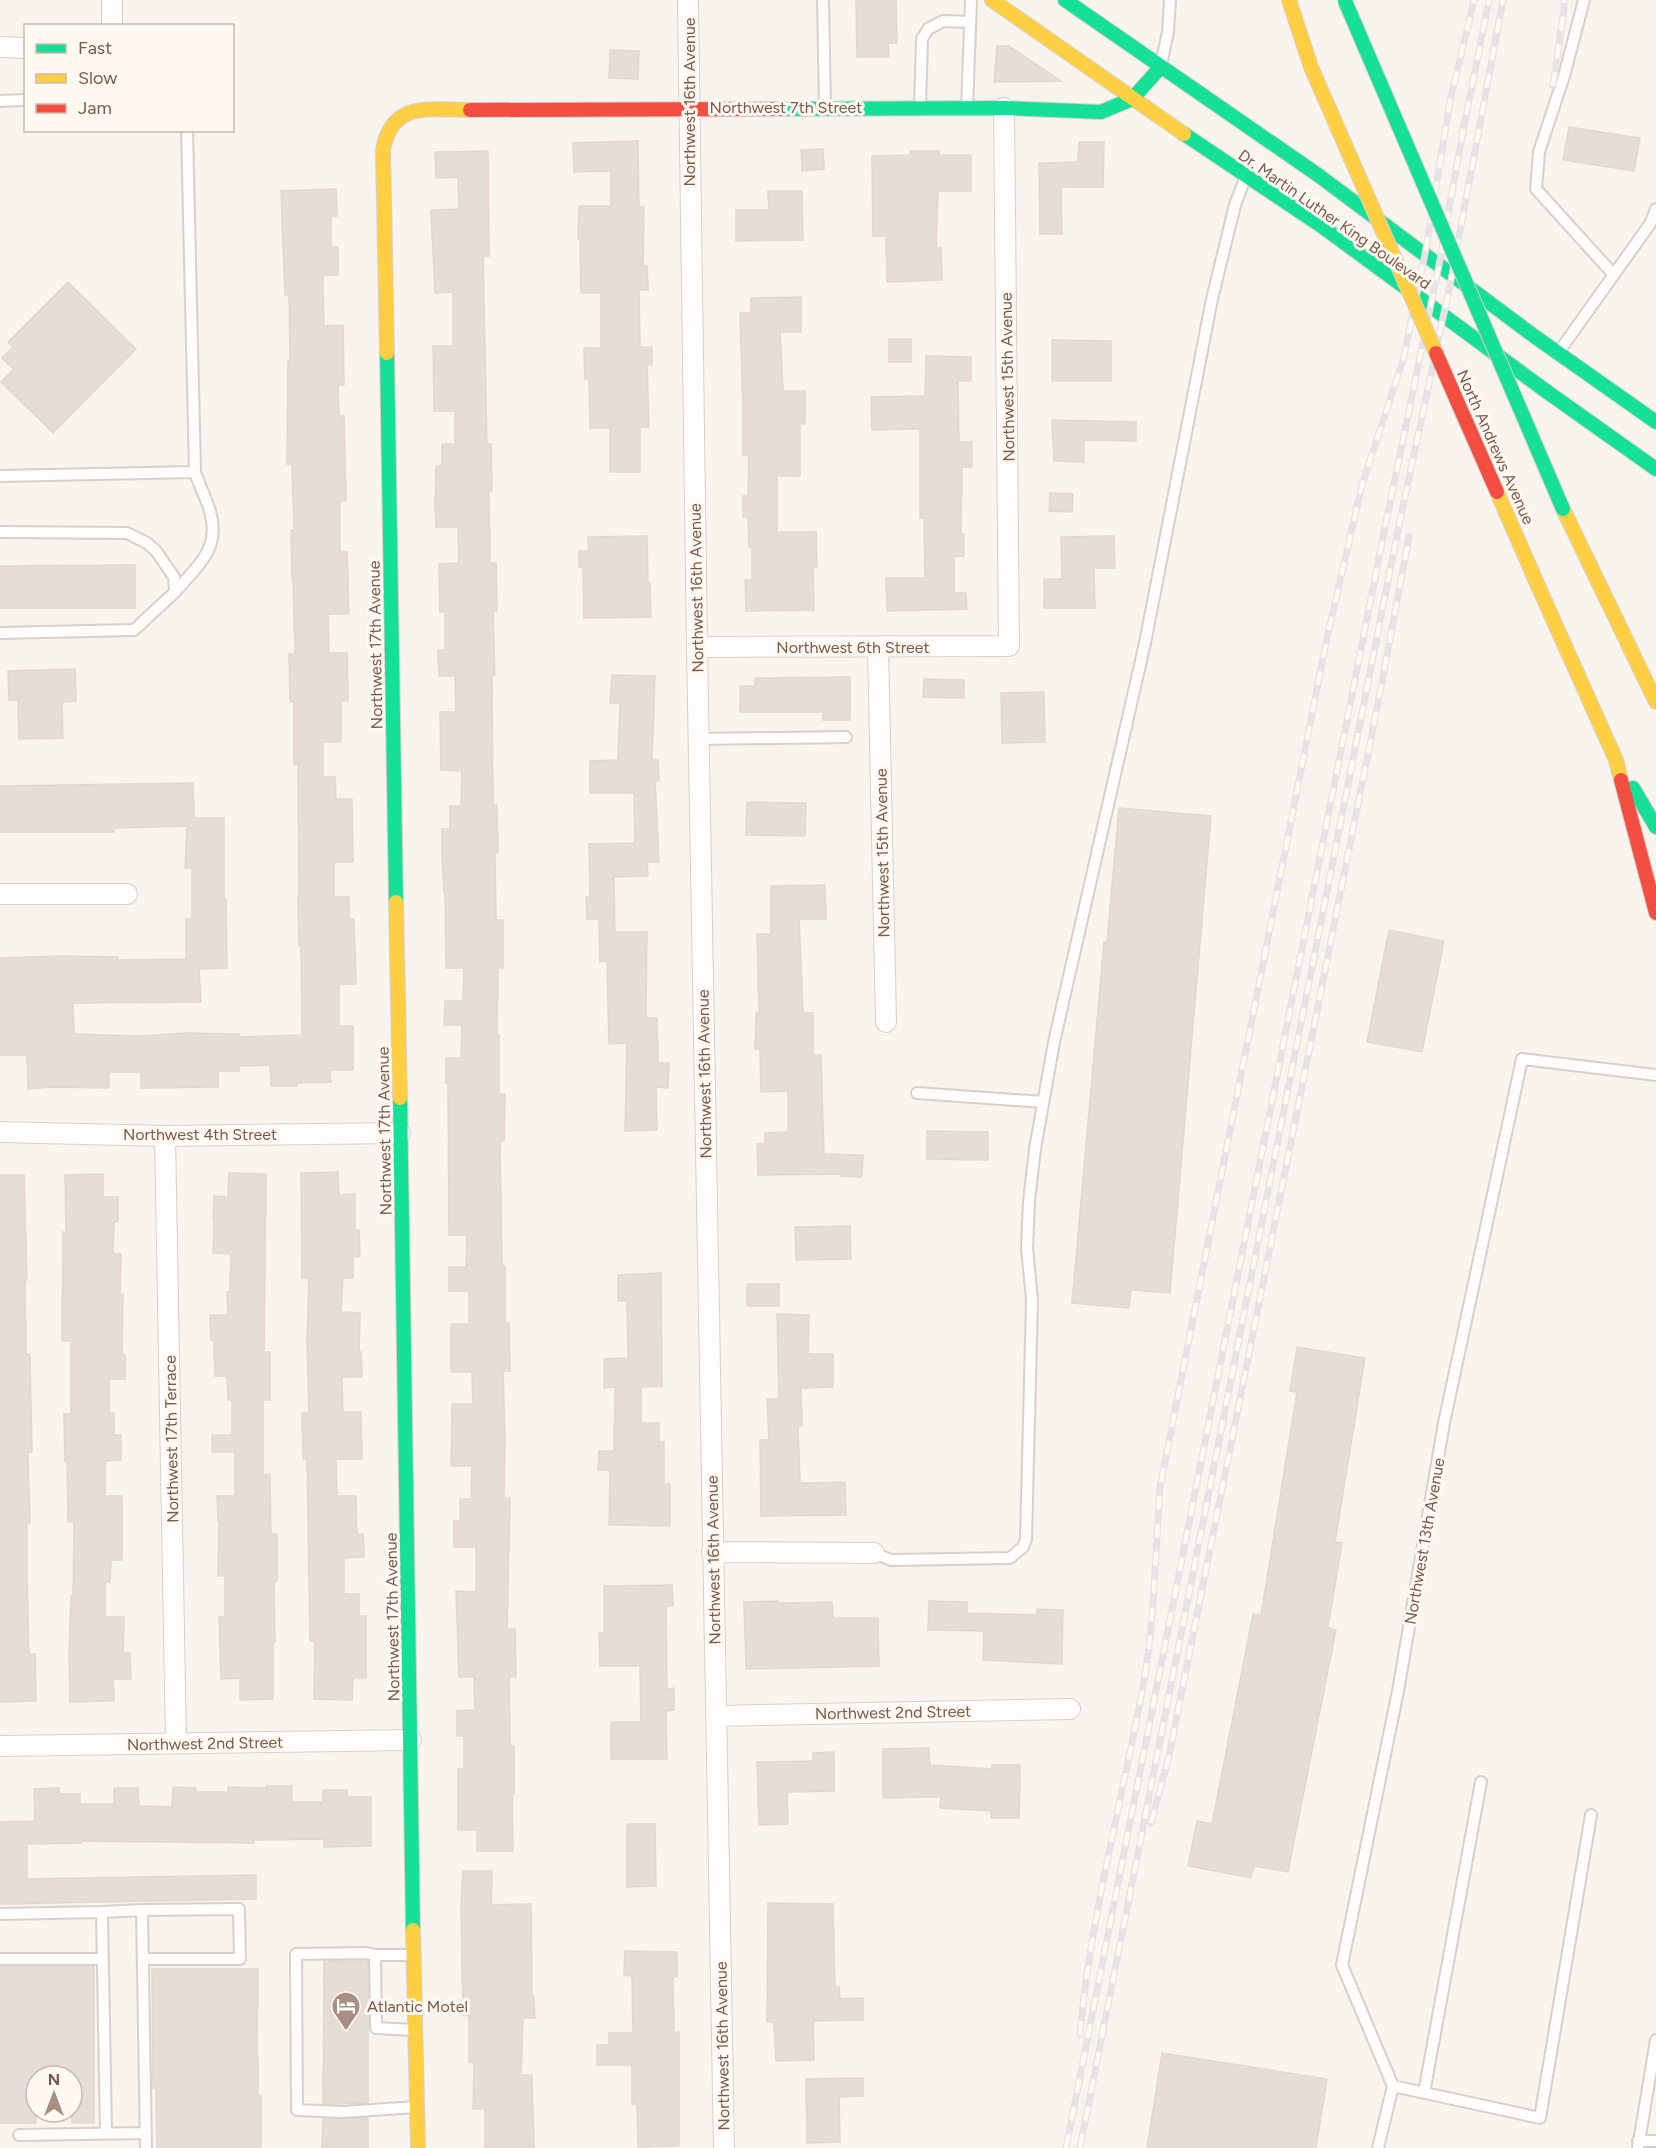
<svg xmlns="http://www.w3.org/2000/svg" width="1656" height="2148" font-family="Figtree,sans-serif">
  <rect width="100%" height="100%" fill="#f9f4ee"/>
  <!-- building -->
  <path fill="#e6ddd5" stroke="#e3d7d0" stroke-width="1.5" d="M856,0h40l1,43h-9l1,14h-32z
    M997,46h12l52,35 -67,1z
    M610,50l29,1 -1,28 -29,-1z
    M1569,127l71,11 -6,33 -71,-11z
    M638,141l1,66h5l-1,59h4l1,24h-9l1,57h12v18h-5l2,62h-9v45h-30v-44h-20l-1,-49h-4l-1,-31h17v-55h-20l-1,-54h-2l1,-33h32v-35l-37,1 -1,-29z
    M1079,142h25l-1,45h-42l1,47h-22l-1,-71 39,-1z
    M823,149l1,20 -22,2 -1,-21z
    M488,151l1,105h-6l4,188h4l1,47h-3l1,72h6l1,48h-4l2,64h-3l1,130h4l1,48h-3l1,67h7v48h-5l-1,67h2v59h6l-1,47h-4l2,125h3v57h4l1,48h-7l2,68 -1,59h6l-3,131h8l1,48h-7l1,69h4v48l-2,1 1,56h-36v-21h-19v-61h6v-33h-7v-25l18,-1 -1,-33h-15l-3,-86 20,1v-45h-22v-26h6v-22h11l1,-33h-21l1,-62h21l-1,-32h-21v-48h18v-33h-20v-24h17l1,-32h-18l-1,-152h-2v-25h15l1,-33h-18l1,-24h18l1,-33h-18l-1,-76h-1l-2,-39v-24h8v-23h11l1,-35 -21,-1 -1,-58h16l-1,-36h-16l-1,-26h7v-38h-5l-1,-48 20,-1 -1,-36h-22l-1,-24 1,-37h6v-22h13v-33h-21l-1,-65h20v-54l-18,1 -4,-83 28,-1 -1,-32 -22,1 -1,-26z
    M910,151h29v4h32v36h-33l-2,57h5l1,32 -55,2 -1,-46h-13l-1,-80 38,-1z
    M336,189l1,27h-6v31h7v28h-15v17l1,34 19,-1 1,60h-6l1,31h5l2,85h-6v51h7l2,62h-21l1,39h18l1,48h-7v41h-18v35h12l1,22h16l1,63h-19v35h15v22h5l2,65h-17v42h14v44h-23l1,12 -34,1v3h-26l-1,-21 -31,1v5h-21v16l-77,1v-16h-32v16l-56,-1 -25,2 -1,-34h-27v-97l62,-2 56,1v3l68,-1v-40h6v-51h-7l2,-42 -73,2v4h-114v-46l193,-3 1,35h30v81h2l1,69 -28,1 2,33 -128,1 1,31 66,2 47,-3 52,1v3l63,-2 -1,-89h-2l-1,-48h1l-1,-134 -4,1v-63h-4l-1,-48h6l-2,-76h-1l-1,-48h3l-2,-66h-5l1,-104h2l-1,-65h-4l-4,-104z
    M768,191h34l1,49 -67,1v-31h33z
    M68,282l68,67 -83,84 -52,-51 13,-13 -12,-11 11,-11 -5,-5z
    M801,297v35h-21l3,59h22v33h-5v52h-23v56h39l1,35h-4l1,43 -68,1 -1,-31h7v-33h-3l-1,-30h-5v-21h5l1,-41h-6v-49l-3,-93h11v-15z
    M889,339h22v23h-22z
    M1052,340l59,1v40h-59z
    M926,356l45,1v24h-13l1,61h13v25h-10l-1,67h3v22l-10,1v36h12l1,16 -80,2 -1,-33h39l-1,-60h-4v-89l-48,1 -1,-33 54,-1z
    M1052,420l84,2v19l-52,-1v22l-30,-1z
    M1050,493l23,1 -1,18 -23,-1z
    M647,536l1,47h2l1,34 -67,1 -1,-51h-4v-16h10l-1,-14z
    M1114,536l1,32h-21l1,40h-51v-29h18l-1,-42z
    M135,565v43h-135v-42z
    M75,669l1,32 -14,1 1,36 -44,1 -1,-39h-9l-1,-29z
    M612,675l43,1 -3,84h6l1,21h-4l4,81h-12l1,14 -34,1 1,55h32l-1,86h11l1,45h11l-1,25 -12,-1 1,43 -32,1 2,-88 -18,1 -2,-83 -7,1 -1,-43h-12l-1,-22h4l-1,-53 46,-1 -1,-50h-44v-32l28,-1 2,-57h-10z
    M850,677v43h-27v-8h-83v-26h15v-8z
    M924,679l40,1v18l-41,-1z
    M1044,692l1,50 -43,1 -1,-50z
    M747,802l59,1 -1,33 -59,-1z
    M1119,808l92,8 -41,477 -39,-3 -2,18 -57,-5 32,-361h3z
    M825,885l1,34h-27l4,94h10v42h8l3,99 39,1 -1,22 -21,-1v-2l-83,1 -1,-31h8v-11l23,-1v-41l-27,1 -1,-43h-5l1,-36h3l-2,-79h14v-48z
    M1389,930l55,11 -22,111 -55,-10z
    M927,1131l61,1v28l-61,-1z
    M338,1172l1,23 16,-1v36h4l1,26 -7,1v21h-10l-2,34 19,1 -1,39h2l1,25h-20l1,35h18l1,47h-26l1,37h19l1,38h6l1,23 -20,1v36h15v22h7v62h-13l-1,22 -38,-1 1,-58h-5l-3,-182h-4l-1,-46h7l-2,-73 2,-62h-7l-1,-105z
    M229,1173l37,1 -2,178h6v48h-7v75l7,-1 1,60h6v47h-3l1,61h-2v57l-33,1v-22l-19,1 -2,-62h6v-41h-7l1,-55h-1l-1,-25h18v-44h-23v-17h20v-35h-4l-1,-24h-12l-1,-36h-3l-1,-25h18l-1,-23h3l1,-38 -18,-1 1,-33h-1l1,-24 14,1z
    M103,1174v23h15v25h-4l-1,32h8l-1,40h3l-1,61h3v24h-16v34h5v22h7v25l-16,1v35h17v64h-11l-1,22h-5v35h19l-1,36h7l1,26h-18l1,22 -44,1 -1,-48 2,-58h2l1,-74h-6l-1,-61h-2l-1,-47h7v-73h-9l1,-109 3,1 -1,-58z
    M0,1175h24l3,105h-2l1,74h4l2,98h-4l2,71h-3v59l2,72h6l1,47 -36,1z
    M850,1226l1,33 -55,1 -1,-33z
    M661,1273l1,113 -21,1v36h18v19h5v42h6v42l-61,-1 1,-55h-12l1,-19h15l1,-64 -11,1v-29l24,-1 -1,-57h-9v-26z
    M747,1284h32v22h-32z
    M777,1314l32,1 -1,39h25v33l-32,1 1,38h-4l2,57 45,-1 1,33 -85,1 -1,-76h9l-2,-41h12z
    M1297,1347l68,11 -30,184 7,1 -14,85 8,2 -48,242 -34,-6 -3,12 -63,-12 9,-45 15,3 41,-210 8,1 36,-223 -7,-1z
    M672,1585l1,21h-7l1,83 7,-1v22l-8,1 1,48h-56v-37h30l-1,-56h-40l-1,-33h5v-47z
    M778,1601v2l54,-1 1,16h45l1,48 -133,3 -2,-67z
    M929,1601l38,1v11l70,2v-6l26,1 -1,54 -79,-4 1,-29 -56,-1z
    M929,1748l1,17 62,4v-4h28l-1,53h-28v-7l-51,-3 1,-11 -58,1v-49z
    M834,1752v39l-47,1 1,32 -29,1 -2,-63 56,-1v-8z
    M266,1786h26v16h31v-12h24v7h24v49l-47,1v-8l-70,1v3l-173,-2v2l-54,1v35l229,-4v24l-256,5v-82l35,-1 -1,-32 25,-1 1,6h20v10h34v-16h24l1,18 33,1 1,-20 23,1v4h32v-5l38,1z
    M627,1824h28l1,62 -29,1z
    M463,1871h29l-1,34 40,-1 1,92h2l1,22h-12l-2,57h11l2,73h-49v-39h-12l1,-47h-5v-46l-6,-1 -2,-110z
    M768,1903l65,1 2,83h4l1,12 23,-1v22l-50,1 1,39 -38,1 -2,-39h-7z
    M625,1951l52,1v25h-4l1,55h5v114l-41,1 -1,-43h-5v-39h-35v-20h12v-12h24l-1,-57 -8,-1z
    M324,1961h44v142l-45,1z
    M0,1966h94v157h-22v-47h-36v47h-36z
    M152,1969h106l-1,88h1v39h3v52h-104l-1,-60h-3z
    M1162,2053l165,26 -11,69h-169z
    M863,2078v18l-24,1 1,45 -33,1 -1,-64z
    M368,2118v30h-46l1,-29z"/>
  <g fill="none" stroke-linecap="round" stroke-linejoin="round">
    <!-- lane casing -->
    <g stroke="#d8d0ca" stroke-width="14">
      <path id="lane" d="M823,0l2,107
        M1584,0l-20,76 -25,76 -3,37 78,86
        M1161,65l7,-33 2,-32
        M0,101l26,-1
        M920,106l2,-67 6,-10 15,-8 27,1
        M967,108l4,-108
        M1558,353l92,-129 6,-15
        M0,476l195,-4 -8,-342
        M0,532l127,1 20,10 9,8 18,26 1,15 -41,38 -134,3
        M175,592c23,-27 46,-43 35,-81 -4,-13 -11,-26 -15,-39
        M698,739l148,-2
        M917,1093l126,9
        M874,1553l17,7 119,-2 13,-11 3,-8 6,-239 -5,-52 2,-47 6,-52 19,-107 91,-399 67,-344 23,-94 11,-29
        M102,1912l40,-2
        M0,1914l102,-2 4,222
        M375,1955l-9,-2 -70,1 1,156 46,2 73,-5
        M411,1955h-36l1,73 38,2
        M0,1959h103
        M143,1959h97l-1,-50 -97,1 4,238
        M1393,2086l147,32 51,-303
        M1424,2093l57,-311
        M19,2135l127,-2
        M1638,2141h18
        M1378,2148l15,-62 -51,-121 56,-274 46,-268 78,-364 134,16
        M1638,2148l18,-108"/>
    </g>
    <!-- street casing -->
    <g stroke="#d8d0ca" stroke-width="22">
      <path id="street" d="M112,0v26
        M688,0l9,647 27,1501
        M0,47l26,1
        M697,647l312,-1 -5,-538
        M878,647l8,375
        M0,894h127
        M0,1132l165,4 235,-3
        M165,1136l11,607
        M712,1552l162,1
        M716,1716l354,-7
        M0,1746l411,-6"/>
    </g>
    <!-- fast casing -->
    <g stroke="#d9d0ca" stroke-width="16">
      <path id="fast" d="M1065,0l253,175 216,161 122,86
        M778,109l226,-1 97,4 31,-13 28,-31
        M1184,134l139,93 223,164 110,78
        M387,353l9,549
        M1633,788l23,39
        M400,1098l13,832"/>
    </g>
    <!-- slow casing -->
    <g stroke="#d9d0ca" stroke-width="16">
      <path id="slow" d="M992,0l192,134
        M1289,0l22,67
        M387,353l-4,-203c9,-50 47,-40 87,-40
        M1563,509l93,193
        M1539,588l77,172 5,20
        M396,902l4,196
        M413,1930l5,218"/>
    </g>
    <!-- jam casing -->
    <g stroke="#d9d0ca" stroke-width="16">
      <path id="jam" d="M470,110l308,-1
        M1621,780l35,133"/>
    </g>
    <!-- lane -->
    <use href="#lane" stroke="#fefdfc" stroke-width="10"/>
    <!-- street -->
    <use href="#street" stroke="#fefdfc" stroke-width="20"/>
    <!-- fast -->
    <use href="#fast" stroke="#16e098" stroke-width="14"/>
    <!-- slow -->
    <use href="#slow" stroke="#ffcf43" stroke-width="14"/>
    <!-- jam -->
    <use href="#jam" stroke="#f24e42" stroke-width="14"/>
    <!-- rail casing -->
    <g stroke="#e5e3e6" stroke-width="7">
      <path id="rail" d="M1553,86l11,-76v-10
        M1151,1823l18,-67 206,-1037 34,-182
        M1080,2035c10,-117 42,-233 63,-349 12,-65 12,-133 17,-199l167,-849 35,-153 41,-125 22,-106 25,-153 24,-101
        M1066,2148l318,-1616 55,-267 24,-134 26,-131
        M1080,2148l317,-1613 55,-260 51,-275"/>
    </g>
    <!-- rail -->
    <use href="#rail" stroke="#fff9f1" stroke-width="4.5" stroke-dasharray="14" stroke-linecap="butt"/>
    <!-- fast-bridge casing -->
    <g stroke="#d9d0ca" stroke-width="16" stroke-linecap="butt">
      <path id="fast-bridge" d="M1345,1l218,508"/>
    </g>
    <!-- slow-bridge casing -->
    <g stroke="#d9d0ca" stroke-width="16" stroke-linecap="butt">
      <path id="slow-bridge" d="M1311,67l125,286
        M1497,492l42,96"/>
    </g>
    <!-- jam-bridge casing -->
    <g stroke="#d9d0ca" stroke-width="16" stroke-linecap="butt">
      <path id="jam-bridge" d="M1436,353l61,139"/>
    </g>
    <!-- fast-bridge -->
    <use href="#fast-bridge" stroke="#16e098" stroke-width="14"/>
    <!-- slow-bridge -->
    <use href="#slow-bridge" stroke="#ffcf43" stroke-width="14"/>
    <!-- jam-bridge -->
    <use href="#jam-bridge" stroke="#f24e42" stroke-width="14"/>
  </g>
  <!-- icons -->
  <defs>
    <g id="hotel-pin" transform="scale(1.5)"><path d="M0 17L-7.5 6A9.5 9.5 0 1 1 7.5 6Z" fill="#a78f83" stroke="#fff9f1"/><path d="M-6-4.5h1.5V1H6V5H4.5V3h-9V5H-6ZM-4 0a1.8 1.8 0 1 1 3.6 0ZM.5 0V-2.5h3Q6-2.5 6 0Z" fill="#fff"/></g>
  </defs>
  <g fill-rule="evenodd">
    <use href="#hotel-pin" x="346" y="2006"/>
  </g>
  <g text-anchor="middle" stroke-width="6" stroke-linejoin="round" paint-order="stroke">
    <!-- street labels -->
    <g font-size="16" fill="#7b594a" stroke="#fff9f1">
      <text transform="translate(689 102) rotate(-90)" y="6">Northwest 16th Avenue</text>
      <text x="786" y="113">Northwest 7th Street</text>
      <text transform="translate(1335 219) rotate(35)" y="6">Dr. Martin Luther King Boulevard</text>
      <text transform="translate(1007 377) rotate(-91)" y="6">Northwest 15th Avenue</text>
      <text transform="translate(1496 447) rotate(66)" y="6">North Andrews Avenue</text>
      <text transform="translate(696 588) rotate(-91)" y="6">Northwest 16th Avenue</text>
      <text transform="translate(375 645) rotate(-91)" y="6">Northwest 17th Avenue</text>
      <text x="853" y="653">Northwest 6th Street</text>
      <text transform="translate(882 853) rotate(-91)" y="6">Northwest 15th Avenue</text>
      <text transform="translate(704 1074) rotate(-91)" y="6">Northwest 16th Avenue</text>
      <text transform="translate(384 1131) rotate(-91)" y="6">Northwest 17th Avenue</text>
      <text x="200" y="1140">Northwest 4th Street</text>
      <text transform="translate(171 1439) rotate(-91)" y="6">Northwest 17th Terrace</text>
      <text transform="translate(1424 1541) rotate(-80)" y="6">Northwest 13th Avenue</text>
      <text transform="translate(713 1560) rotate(-91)" y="6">Northwest 16th Avenue</text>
      <text transform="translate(392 1617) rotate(-91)" y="6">Northwest 17th Avenue</text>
      <text transform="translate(893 1712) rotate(-1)" y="6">Northwest 2nd Street</text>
      <text transform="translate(205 1743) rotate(-1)" y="6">Northwest 2nd Street</text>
      <text transform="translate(722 2046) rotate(-91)" y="6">Northwest 16th Avenue</text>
    </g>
    <!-- poi labels -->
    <g font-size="16" fill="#7b594a" stroke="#fff9f1" text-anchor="start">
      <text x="367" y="2012">Atlantic Motel</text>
    </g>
  </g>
  <!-- legend -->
  <rect x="24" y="24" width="210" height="108" fill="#fff9f1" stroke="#cab9ae" stroke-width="1.5"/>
  <rect x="36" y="44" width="30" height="9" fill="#16e098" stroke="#cab9ae" stroke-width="1.5"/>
  <text x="78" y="54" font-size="18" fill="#7b594a">Fast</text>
  <rect x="36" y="74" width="30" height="9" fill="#ffcf43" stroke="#cab9ae" stroke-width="1.5"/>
  <text x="78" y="84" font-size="18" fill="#7b594a">Slow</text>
  <rect x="36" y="104" width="30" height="9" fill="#f24e42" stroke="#cab9ae" stroke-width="1.5"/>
  <text x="78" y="114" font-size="18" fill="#7b594a">Jam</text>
  <!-- north arrow -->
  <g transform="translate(54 2094)"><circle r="28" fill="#fff9f1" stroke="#cab9ae" stroke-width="1.5"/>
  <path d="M0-4.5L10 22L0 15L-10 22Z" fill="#a78f83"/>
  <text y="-9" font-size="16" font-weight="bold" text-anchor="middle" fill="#7b594a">N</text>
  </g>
</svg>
